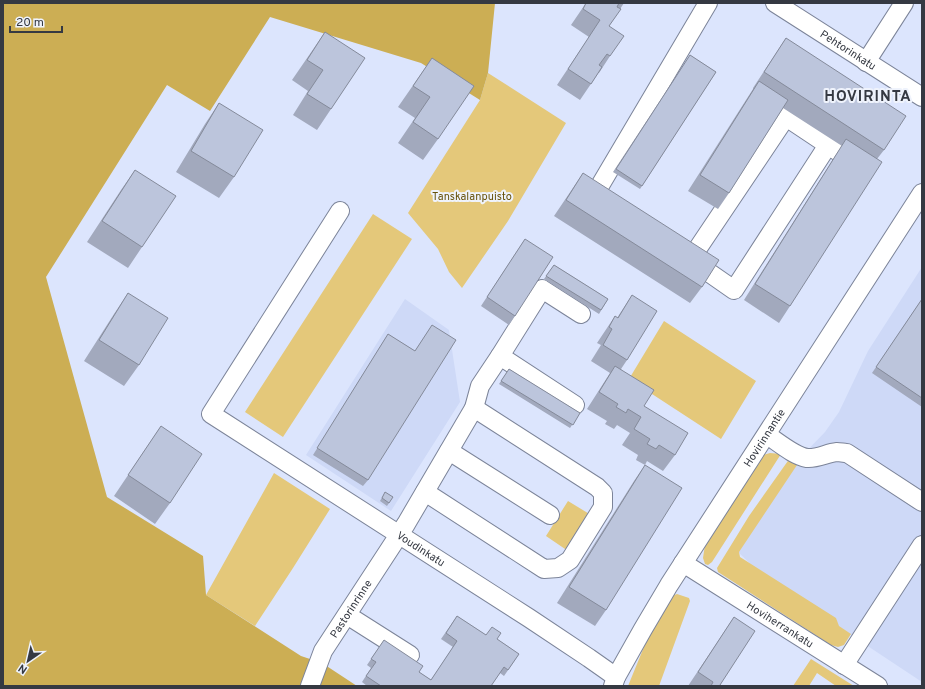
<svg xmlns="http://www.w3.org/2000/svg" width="925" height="689" font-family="Overpass,sans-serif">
  <rect width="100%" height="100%" fill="#dce5fd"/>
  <!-- built -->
  <path fill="#ced9f7" d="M922,267v415l-157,-104 -29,-28 60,-88 29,-30 14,-20 29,-61z
    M405,299l44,31 11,72 -69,109 -85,-56z"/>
  <!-- green -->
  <path fill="#e4c87a" d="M488,73l78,50 -58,98 -46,67 -13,-16 -11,-23 -30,-36 72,-113z
    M373,214l39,25 -129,198 -38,-25z
    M664,321l92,60 -35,58 -92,-60z
    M770,453l11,1 -69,108 -4,3 -3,-1 -2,-6 2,-13 58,-90z
    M790,458l7,5v2l-58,87 1,5 96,61 3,8 12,8 -7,11 -6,2 -7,-2 -113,-73 -1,-4 32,-52z
    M274,473l56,36 -37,59 -38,58 -49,-31z
    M568,501l23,14 -23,36 -22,-15z
    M677,594l12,4 1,3 -31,85h-31l18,-44 26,-46z
    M811,659l43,27h-18l-19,-13 -8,13h-16z"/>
  <!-- forest -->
  <path fill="#ccae54" d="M3,3h492l-7,70 -8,27 -59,-37 -151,-46 -60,94 -43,-26 -121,192 61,220 96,59 3,39 95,61 21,7 35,23h-354z"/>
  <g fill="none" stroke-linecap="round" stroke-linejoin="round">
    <!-- minor casing -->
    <g stroke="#7c8499" stroke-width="20">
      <g id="minor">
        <path id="s1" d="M775,3l147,94"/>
        <path d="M866,62l38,-59"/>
        <path d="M777,111l51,34"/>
        <path d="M605,201l-10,-7 113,-191"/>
        <path id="s2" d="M340,211l-129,203 318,204 60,40 27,19"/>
        <path d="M690,260l96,-143"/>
        <path d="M691,260l43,30 94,-145 24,16"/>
        <path d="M500,356l42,-67 39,25"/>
        <path d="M767,435c11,7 27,21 40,23 10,1 20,-5 30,-6 3,0 7,1 10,1l75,49"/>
        <path d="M449,451l101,64"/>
        <path d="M425,492l119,77 14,-1 12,-8 33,-53v-14l-6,-6 -123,-79"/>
        <path id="s3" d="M683,563l195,123"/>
        <path d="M347,615l63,40"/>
        <path d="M844,665l78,-120"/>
        <path id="s4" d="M310,686l13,-35 83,-127 68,-116 6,-22 20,-30 75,49"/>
        <path id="s5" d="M613,686l3,-9 27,-48 26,-44 253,-392"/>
      </g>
    </g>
    <!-- minor -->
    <use href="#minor" stroke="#fff" stroke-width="18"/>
  </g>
  <!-- wall -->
  <path fill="#a2a9bd" d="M586,3h38l-15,23 1,30 -11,17v-1l-19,28 -23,-15 32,-48 -18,-12z
    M325,32l6,77 -14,21 -24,-15 15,-24 -16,-11z
    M786,38l98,112 -7,9 -87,147 -11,17 -35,-23 91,-144 7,-10 -59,-38 -54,85 -11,16 -30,-18 65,-102v-1z
    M690,55l26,17 -76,117 -27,-17z
    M432,58l6,81 -15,21 -25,-17 17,-25 -17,-11z
    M219,103l15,74 -15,21 -43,-26 29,-48z
    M135,170l7,77 -14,21 -41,-26 34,-52z
    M583,173l119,114 -12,16 -136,-87z
    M525,239l-10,77 -6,9 -28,-19z
    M554,265l54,34 -9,15 -55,-35z
    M128,293l11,72 -15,21 -40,-25 30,-47z
    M632,295l-5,65 -6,9 23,37 31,49 -12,16 -16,-10 -2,4 -9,-5 2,-5 -16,-10 8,-12 -13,-8 -3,4 -9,-5 2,-3 -20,-12 23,-36 -19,-12 10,-16 -4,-2 18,-27 2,2z
    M922,299v108l-50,-34z
    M432,325l-64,155 -5,6 -50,-31 75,-121 27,17z
    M509,369l71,44 -10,15 -71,-44z
    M161,426l9,77 -15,21 -41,-28z
    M645,465l-39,145 -11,16 -38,-23 77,-122z
    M385,492l8,5 -6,9 -7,-5z
    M457,616l29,19 11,4 22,15 -15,22 -4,-3 -9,13h-124l-5,-4 9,-14 -4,-3 17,-25 35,32 12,8 22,-33 -12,-8z
    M734,617l-14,68 2,1h-34z"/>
  <!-- building -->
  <path fill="#bcc5dc" stroke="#848a9a" d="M586,3h33l-2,4 4,2 -12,17 15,10 -14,20 -3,-2 -8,11 3,2 -11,17 -23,-15 32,-49 -17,-11z
    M325,32l40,26 -34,51 -24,-15 16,-24 -16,-10z
    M786,38l120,78 -22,34 -120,-78z
    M690,55l26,17 -74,114 -26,-17z
    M432,58l42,28 -36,53 -25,-17 17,-25 -17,-11z
    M759,81l29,19 -59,93 -29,-18z
    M219,103l44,27 -29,47 -43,-26z
    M846,139l36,23 -92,144 -35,-22z
    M135,170l41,26 -34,51 -40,-26z
    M583,173l136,87 -17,27 -136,-87z
    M525,239l28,18 -38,59 -28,-19z
    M554,265l54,34 -7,11 -55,-34z
    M128,293l40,25 -29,47 -40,-25z
    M632,295l25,16 -30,49 -24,-15 9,-16 -3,-2 6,-11 3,2z
    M922,299v99l-46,-31z
    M432,325l24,15 -88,140 -51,-32 71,-114 27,17z
    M615,366l39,24 -10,16 44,27 -13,22 -16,-10 -3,4 -9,-5 3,-5 -16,-10 7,-12 -13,-8 -2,4 -10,-6 2,-3 -19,-12z
    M509,369l71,44 -7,12 -72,-44z
    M161,426l41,28 -32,49 -42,-28z
    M645,465l37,23 -76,122 -37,-23z
    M385,492l8,5 -4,6 -7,-5z
    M457,616l29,19 6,-8 9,6 -4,6 22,15 -11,16 -4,-3 -13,19h-110l-15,-10 10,-14 -5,-3 13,-19 39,26 -4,6 12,8 26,-39 -11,-8z
    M734,617l21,14 -35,54 2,1h-11l2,-4 -15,-10z"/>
  <g text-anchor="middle" stroke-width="4" stroke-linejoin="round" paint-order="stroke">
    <!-- street labels -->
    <g font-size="11" fill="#353942" stroke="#eff3fc">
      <text dy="4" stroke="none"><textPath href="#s1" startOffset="87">Pehtorinkatu</textPath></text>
      <text dy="4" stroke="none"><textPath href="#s5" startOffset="291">Hovirinnantie</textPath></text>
      <text dy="4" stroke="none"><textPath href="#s2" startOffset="490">Voudinkatu</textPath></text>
      <text dy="4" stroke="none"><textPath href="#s4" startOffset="88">Pastorinrinne</textPath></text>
      <text dy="4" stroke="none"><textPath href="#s3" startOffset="115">Hoviherrankatu</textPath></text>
    </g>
    <!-- park labels -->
    <g font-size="11" fill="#67520b" stroke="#eff3fc">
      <text x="472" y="200">Tanskalanpuisto</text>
    </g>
    <!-- district labels -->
    <g font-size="15" font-weight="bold" letter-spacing="1" fill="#353942" stroke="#eff3fc">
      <text x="868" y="101">HOVIRINTA</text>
    </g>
  </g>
  <!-- border -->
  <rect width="925" height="689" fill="none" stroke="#353942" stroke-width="8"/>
  <!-- north arrow -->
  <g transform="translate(28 661) rotate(214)" stroke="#eff3fc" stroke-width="3" paint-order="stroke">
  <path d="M0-3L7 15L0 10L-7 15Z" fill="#353942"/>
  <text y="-6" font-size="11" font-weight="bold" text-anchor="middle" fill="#353942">N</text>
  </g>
  <!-- scale -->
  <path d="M10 26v6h52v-6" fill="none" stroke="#353942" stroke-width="2"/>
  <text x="16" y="26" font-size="12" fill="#353942" stroke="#eff3fc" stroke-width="3" paint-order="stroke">20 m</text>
</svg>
